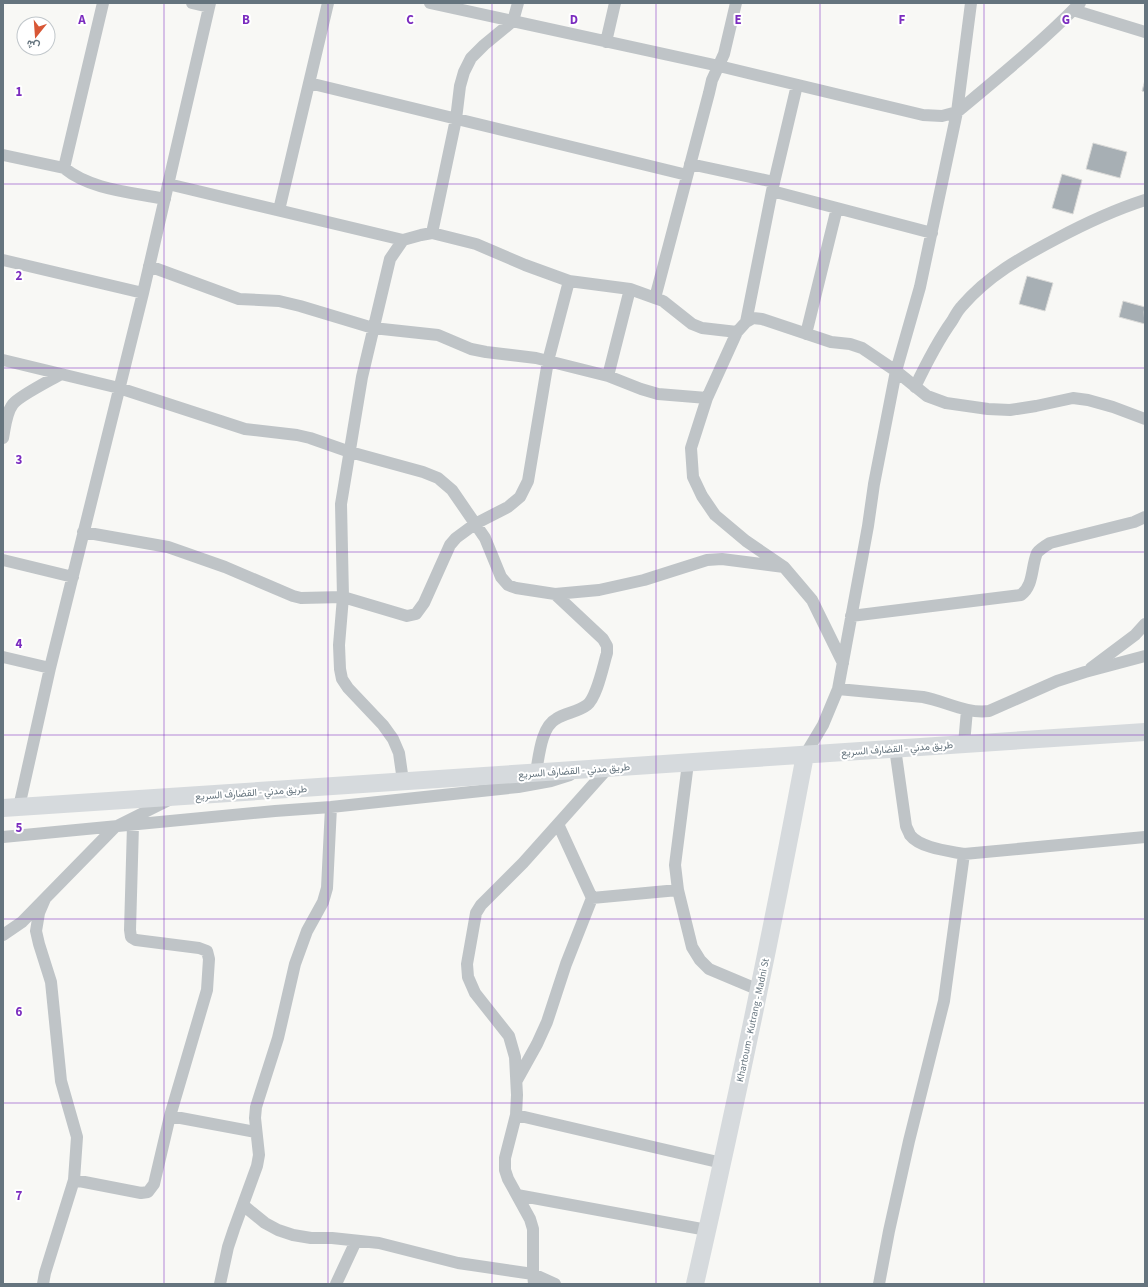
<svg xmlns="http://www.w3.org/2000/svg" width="1148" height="1287" font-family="'Source Sans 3',Vazirmatn,sans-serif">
  <rect width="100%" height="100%" fill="#f8f8f5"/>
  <!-- building -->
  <path fill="#a7afb4" stroke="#dadad8" d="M1145,80v12l-3,-1z
    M1093,143l34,9 -7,26 -34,-9z
    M1062,174l20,6 -9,34 -21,-6z
    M1027,276l26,7 -8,28 -26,-7z
    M1123,301l22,6 -1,5 1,12 -26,-7z"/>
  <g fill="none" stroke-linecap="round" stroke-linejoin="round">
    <!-- minor -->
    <path stroke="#bfc4c7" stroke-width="12" d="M103,3l-39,165c27,22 67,24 101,31
      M192,3l17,4
      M430,3l289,63 204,49 19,1 15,-4c42,-35 85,-70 123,-109
      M1073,10l72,22
      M606,42l9,-39
      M309,83l378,92
      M3,155l61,13
      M690,164l84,18
      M168,184l235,56 18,-5 11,-2 44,11 49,21 44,16 61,8 25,9 8,3 29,23 10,4 35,4
      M772,191l160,42
      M279,210l49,-207
      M432,233l24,-114 4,-33 4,-14 7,-14 13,-13 29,-24 5,-18
      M3,260l140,33
      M149,266l90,33 40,2 21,5 73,22 65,7 33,14 15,3 50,6 72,18 33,13 17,5 49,4
      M655,298l54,-205 3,-13 12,-26 12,-51
      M746,322l26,-131 25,-106
      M806,334l31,-126
      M3,360l116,28 126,41 52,6 13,3 40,14 73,20 15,6 14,12 33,48 16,39 7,8 8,3 39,6 44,-4 45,-10 63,-20 15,-1 62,8
      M608,376l22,-87
      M915,387c11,-23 22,-45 37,-66 3,-5 6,-11 10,-15 27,-31 58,-48 94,-67 28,-15 58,-29 89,-39
      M3,438c2,-10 3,-25 10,-34 6,-8 38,-24 48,-30
      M83,532l85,15 57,20 68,29 8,2 42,-1 64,19 9,-2 8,-11 26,-58 6,-7 19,-14 33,-17 12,-10 8,-16 20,-120 21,-80
      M3,560l70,17
      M851,616l170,-21c13,-10 10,-28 16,-42 3,-4 8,-7 13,-10l84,-21 11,-5
      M3,657l47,11
      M843,663l-31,-63 -11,-13 -17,-20 -38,-26 -31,-26 -13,-19 -9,-19 -2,-29 16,-50 30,-66 9,-10 7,-4 9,1 69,23 19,2 12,4 34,23 31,25 19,7 42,6 22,1 26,-4 37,-8 15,2 25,7 32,12
      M1091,668l44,-33 10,-11
      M838,689l85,8c22,4 43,17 66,14l68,-30 28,-9 60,-16
      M964,744l3,-34
      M895,748l11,78c1,3 3,6 4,9 10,13 39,16 54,19l181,-17
      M805,755l18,-30 15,-36 30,-163 6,-42 22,-113 24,-84 37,-175 14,-109
      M688,763l-13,102 3,25 14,57 8,13 9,9 50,21
      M536,772c3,-15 5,-45 20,-53 9,-6 22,-7 31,-14 10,-8 16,-39 20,-52v-7l-4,-7 -48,-45
      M403,781l-4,-28 -6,-14 -10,-14 -35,-37 -6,-9 -2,-10 -1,-24 4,-48 -2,-93 21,-127 28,-118 13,-19
      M19,807l31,-139 93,-375 67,-290
      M3,837l272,-26 56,-4 187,-20 33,-6 19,-6
      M592,898l86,-8
      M3,935l19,-13 93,-95 54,-27
      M517,1080l20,-36 10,-22 19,-58 26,-66 -34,-74
      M516,1115l206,48
      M170,1116l86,16
      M74,1180l67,13 7,-1 6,-8 16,-68 37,-126 2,-31 -2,-8 -8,-3 -63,-8 -5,-3 -1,-7 3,-105
      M517,1195l190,35
      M243,1205l22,18 13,7 15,5 18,3h21l47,5 79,20 75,11 22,10
      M43,1284l2,-11 29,-93 3,-43 -16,-56 -10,-99 -12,-38 -3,-13 3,-18 6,-14
      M220,1284l8,-37 6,-18 23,-63 2,-11 -4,-37 1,-11 22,-69 17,-74 12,-33 16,-29 4,-14 4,-81
      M336,1284l20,-43
      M534,1284l-1,-10v-45l-3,-10 -22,-40 -3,-9v-12l11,-43 1,-20 -2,-38 -6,-21 -34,-43 -7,-16 -1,-13 9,-51 5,-8 42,-42 85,-95
      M879,1284l10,-53 20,-90 35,-140 20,-147"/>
    <!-- highway -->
    <path stroke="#d6dadd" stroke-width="18" d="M3,808l1142,-76
      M695,1284c40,-176 77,-352 110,-529"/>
  </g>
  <!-- grid -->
  <path fill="none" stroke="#7b2cbf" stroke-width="1" stroke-opacity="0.55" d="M164,3v1281M328,3v1281M492,3v1281M656,3v1281M820,3v1281M984,3v1281M3,184h1142M3,368h1142M3,552h1142M3,735h1142M3,919h1142M3,1103h1142"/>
  <g text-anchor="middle" stroke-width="4" stroke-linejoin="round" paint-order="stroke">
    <!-- street labels -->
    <g font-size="10" fill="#65747e" stroke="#fff">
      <text transform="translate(897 748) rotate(-4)" y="4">طريق مدني - القضارف السريع</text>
      <text transform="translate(574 770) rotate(-4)" y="4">طريق مدني - القضارف السريع</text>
      <text transform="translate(251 792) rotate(-4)" y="4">طريق مدني - القضارف السريع</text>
      <text transform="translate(752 1020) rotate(-78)" y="4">Khartoum - Kutrang - Madni St</text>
    </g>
  </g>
  <g font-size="13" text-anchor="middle" font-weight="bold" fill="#7b2cbf" stroke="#fff" stroke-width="4" stroke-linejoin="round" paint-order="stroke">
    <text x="82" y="24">A</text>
    <text x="246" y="24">B</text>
    <text x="410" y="24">C</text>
    <text x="574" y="24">D</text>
    <text x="738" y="24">E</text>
    <text x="902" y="24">F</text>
    <text x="1066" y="24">G</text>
    <text x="19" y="96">1</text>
    <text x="19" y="280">2</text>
    <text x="19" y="464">3</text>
    <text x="19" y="648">4</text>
    <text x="19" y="832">5</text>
    <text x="19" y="1016">6</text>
    <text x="19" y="1200">7</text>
  </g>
  <!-- border -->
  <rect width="1148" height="1287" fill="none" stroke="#65747e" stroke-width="8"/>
  <!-- north arrow -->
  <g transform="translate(36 36) rotate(197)"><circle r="19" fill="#ffffff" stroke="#c1c7cb"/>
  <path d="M0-3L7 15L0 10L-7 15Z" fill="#d85736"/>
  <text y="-6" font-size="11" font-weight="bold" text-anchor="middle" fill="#65747e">ش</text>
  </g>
</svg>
